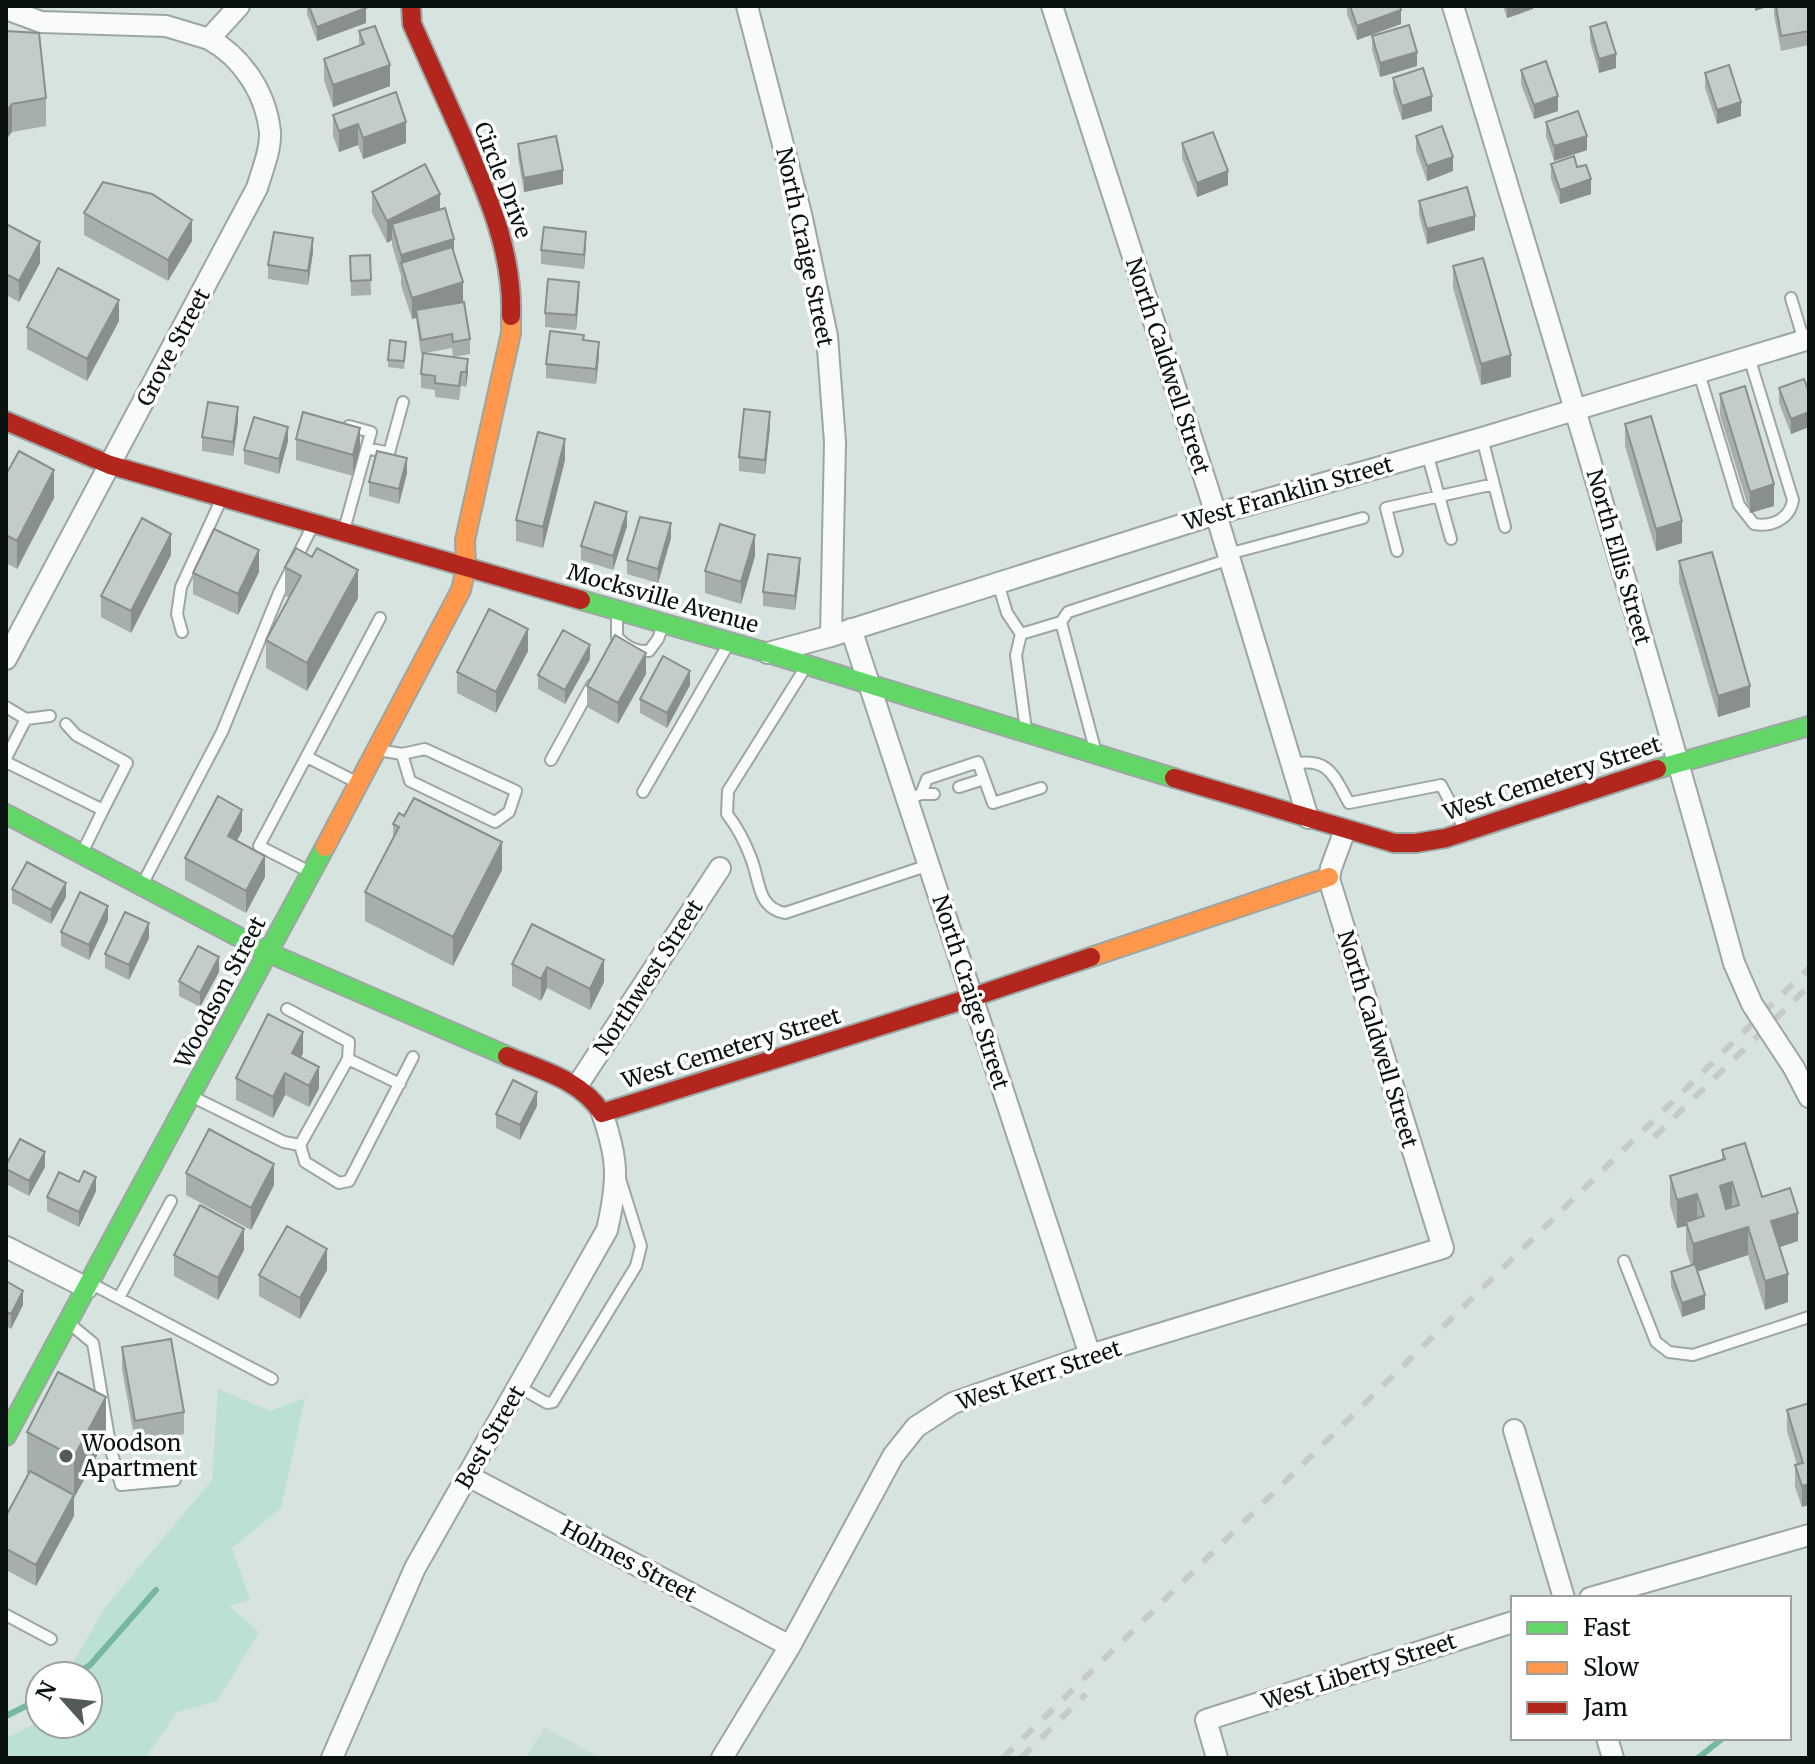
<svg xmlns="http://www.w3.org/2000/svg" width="1815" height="1764" font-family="Merriweather,serif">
  <rect width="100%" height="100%" fill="#d7e3df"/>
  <!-- built -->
  <path fill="#c7ded6" d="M544,1727l57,31h-75z"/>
  <!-- green -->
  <path fill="#bce0d3" d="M218,1389l52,22 35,-13 -24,110 -49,40 18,52 -21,6 30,26 -42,69 -40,11 -32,46h-139v-20l32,-16 2,-4v6h48v-48h-23l39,-67 108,-129z"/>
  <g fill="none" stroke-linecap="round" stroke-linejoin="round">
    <!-- stream -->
    <path stroke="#76b7a3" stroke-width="6" d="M73,1676l17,-11 66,-75
      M6,1716l34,-17
      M1698,1758l25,-20"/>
    <!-- lane casing -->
    <g stroke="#9ca6a2" stroke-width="14">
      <path id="lane" d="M1791,298l13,43
        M1699,373l40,132 15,19c18,3 36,-5 39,-24l-44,-143
        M1482,438l23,89
        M367,448l22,5 14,-51
        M1427,453l24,86
        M344,530l27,-98 -22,-6
        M1397,551l-11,-43 108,-24
        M1228,554l135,-36
        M998,583l9,30 14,21
        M617,612v25c10,10 18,15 32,14l9,-12 5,-14
        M182,632l-5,-18 4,-27 40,-87
        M805,668l-77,123 -1,23c11,14 18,28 24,44 9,22 6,50 34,55l144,-48
        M6,707l20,12 -20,39
        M26,719l24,-3
        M66,724l10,11 51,28 -24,47
        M1026,730l-10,-75 5,-21 40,-12
        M1095,749l-34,-127 7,-10 162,-53
        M378,750l24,4 23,-5 91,42 -7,21 -14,10 -85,-41 -8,-27
        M307,757l51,26
        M551,760l41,-75
        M6,762l97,48 -20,41
        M1293,764c36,-7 41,12 56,39l92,-18 24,45
        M959,787l25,-8
        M643,792l86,-149
        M921,794h13
        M907,800l14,-6 6,-15 51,-17 15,41 48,-15
        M310,872l-51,-26 121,-228
        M143,883l79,-151 57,-139 34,-68
        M348,1059l52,25
        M193,1097l91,45 16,3 48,-86 1,-17 -62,-33
        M300,1145l5,17 34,21 10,-2 64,-124
        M1624,1261l32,81 13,10 24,3 116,-38
        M92,1284l180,95
        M119,1298l52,-97
        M70,1324l23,19 18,107 10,35 54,-5
        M519,1387l28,16 6,-1 83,-136 5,-20 -21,-67
        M6,1615l45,24"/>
    </g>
    <!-- street casing -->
    <g stroke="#9ca6a2" stroke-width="24">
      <path id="street" d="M747,6l54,208 26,122 8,106 -4,194
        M1052,6l164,508 92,304
        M1453,6c97,318 193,636 281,957
        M6,9l35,13 125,4 43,13 30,-33
        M851,629l239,726
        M768,653l63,-17 385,-122 266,-76 327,-99
        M6,659l251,-471c5,-17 14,-38 13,-56 -4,-39 -28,-75 -61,-93
        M1794,1068l15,29
        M577,1086l143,-218
        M6,1247l81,41
        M1514,1430l50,168
        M468,1476l322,170
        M1590,1598l219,-63
        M1607,1738l6,20
        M332,1758l83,-190 192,-338c11,-49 12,-69 -5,-117
        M722,1758l68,-112 103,-190 23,-29 37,-24 137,-48 353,-107 -114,-369 2,-11 14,-38
        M1217,1758l-11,-38 307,-98"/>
    </g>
    <!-- fast casing -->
    <g stroke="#9ca6a2" stroke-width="22">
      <path id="fast" d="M581,600l187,53 406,125
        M1657,769l152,-43
        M6,814l263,139 238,103
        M6,1436l319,-589"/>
    </g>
    <!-- slow casing -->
    <g stroke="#9ca6a2" stroke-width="22">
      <path id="slow" d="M325,847l136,-257 5,-22 -1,-28 46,-207v-17
        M1091,957l238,-80"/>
    </g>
    <!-- jam casing -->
    <g stroke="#9ca6a2" stroke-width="22">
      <path id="jam" d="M411,6l1,18c17,38 34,76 51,114 25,58 50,114 48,178
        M6,421l104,44 471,135
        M1174,778l220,65h22l30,-5 211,-69
        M507,1056c34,14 74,24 95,57l371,-116 118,-40"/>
    </g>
    <!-- lane -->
    <use href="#lane" stroke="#f9fbfa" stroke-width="10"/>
    <!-- street -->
    <use href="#street" stroke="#f9fbfa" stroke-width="20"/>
    <!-- fast -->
    <use href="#fast" stroke="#63d668" stroke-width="18"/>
    <!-- slow -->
    <use href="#slow" stroke="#ff974d" stroke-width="18"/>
    <!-- jam -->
    <use href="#jam" stroke="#b3261e" stroke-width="18"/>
    <!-- rail -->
    <path stroke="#c6cac8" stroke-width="6" stroke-dasharray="14 14" stroke-linecap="butt" d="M1654,1137l155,-151
      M1003,1758l806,-790
      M1021,1758l65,-64"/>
    <!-- street-bridge casing -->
    <g stroke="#9ca6a2" stroke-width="24" stroke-linecap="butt">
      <path id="street-bridge" d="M1734,963l18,41 42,64"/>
    </g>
    <!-- street-bridge -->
    <use href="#street-bridge" stroke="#f9fbfa" stroke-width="20"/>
  </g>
  <!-- wall -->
  <path fill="#a7afad" d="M307,6h58l1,17 -49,18 -10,-27z
    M1347,6h53l1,18 -44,16 -10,-26z
    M1503,6h30v3l-26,9z
    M1774,6h35v39l-28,6 -7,-36z
    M1590,27l26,41 -17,5 -9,-32z
    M6,31l40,67v28l-34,6z
    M359,31l31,55 -57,21 -9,-27v-21l35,-14z
    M1372,36l45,30 -37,11 -8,-27z
    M1521,70l37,41 -24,8 -13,-35z
    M1705,73l36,43 -24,8 -12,-36z
    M1393,78l39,33 -30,9 -9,-28z
    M333,115l73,28 -43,16 -5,-14 -19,7 -6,-16z
    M1546,122l41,28 -33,11 -8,-25z
    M1416,136l37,35 -26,10 -11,-31z
    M1182,143l46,42 -31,12 -15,-39z
    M518,144l45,40 -39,8 -6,-34z
    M1551,164l26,3 14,27 -31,10 -9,-25z
    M372,192l68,17 14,44 16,86v15l-17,3 -1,-9 -27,5 43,20 -2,14 -5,-1 -2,14 -24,-3v-7l-14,-2v-14l2,-21 -2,1 -5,-36 -4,1 -11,-34v-9l-9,-31v-5l-5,3 -15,-30z
    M1419,201l56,29 -48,14 -8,-29z
    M84,213l108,28 -24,40 -84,-46z
    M6,224l34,39 -21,39 -13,-7z
    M586,246l-2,23 -43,-5v-14z
    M313,252l-5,33 -40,-6v-14z
    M370,255l1,40 -20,1 -1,-40z
    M1453,266l58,111 -30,8 -28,-97z
    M579,296l-3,34 -31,-3v-14z
    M119,321l-32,60 -60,-32v-22z
    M584,340l15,16 -3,28 -50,-6v-14z
    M406,349l-2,20 -16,-2v-7z
    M1779,388l30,4v35l-18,7 -12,-31z
    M1720,394l54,112 -24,7 -30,-98z
    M238,422l-5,34 -31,-5v-14z
    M1625,424l57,119 -26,8 -31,-105z
    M770,427l-5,47 -26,-3v-14z
    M296,439l64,10 -7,27 -57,-16z
    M288,441l-9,33 -35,-10v-14z
    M565,460l-22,88 -27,-7v-21z
    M6,470l48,28 -37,71 -11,-6z
    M407,473l-8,31 -30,-8v-14z
    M627,526l-14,44 -32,-10v-14z
    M671,538l-13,45 -31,-9v-14z
    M171,555l-40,78 -30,-16v-21z
    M755,556l-14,48 -36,-11v-22z
    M312,557l46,41 -51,93 -41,-23v-28l23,-42 -4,-2v-29z
    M1679,561l71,146 -32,10 -39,-134z
    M259,572l-21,43 -45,-21v-21z
    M800,572l-5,38 -32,-4v-14z
    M528,651l-32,62 -39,-20v-21z
    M590,659l-25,45 -27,-15v-14z
    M646,674l-28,50 -31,-17v-21z
    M690,685l-23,43 -27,-15v-14z
    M393,824l109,46 -49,96 -88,-45v-29l28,-53z
    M242,831l-5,10 28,36 -19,36 -61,-33v-22z
    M12,889l54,8 -15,27 -39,-21z
    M108,920l-19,40 -28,-14v-14z
    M532,924l72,58 -14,28 -43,-22 -6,13 -29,-15v-22z
    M149,938l-20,42 -24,-12v-14z
    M219,972l-19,35 -21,-11v-15z
    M303,1053l-2,5 18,30 -10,19 -24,-12 -12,23 -37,-18v-22z
    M537,1106l-17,34 -24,-12v-14z
    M1722,1150l76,91 -19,6 9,55 -23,8 -17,-55 -51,17 8,37 -23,8 -11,-31v-14l20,-7 -5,-15v-24l-9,2 -7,-23v-29l52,-16z
    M6,1165l39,2 -16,29 -23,-12z
    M186,1173l88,12 -23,45 -65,-35z
    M79,1182l17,9 -17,36 -32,-16v-14z
    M244,1250l-26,50 -44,-24v-21z
    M327,1270l-27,49 -41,-23v-21z
    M6,1281l17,24 -12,24 -5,-3z
    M122,1347l62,65v22l-49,8 -13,-73z
    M1809,1403l-7,104 -7,-20v-22h2l-10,-34v-21z
    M27,1432l79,7 -32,59v18l-38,70 -30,-16v-54l22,-42 -1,-1z"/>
  <!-- shaded-wall -->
  <path fill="#888f8d" d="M1507,6h26v3l-26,9z
    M1755,6h15l-15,5z
    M366,8v15l-49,18v-14z
    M1401,10v14l-44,16v-14z
    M1417,52v14l-37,11v-14z
    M1616,54v14l-17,5v-14z
    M390,65v21l-57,21v-22z
    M1432,96v15l-30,9v-14z
    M1558,96v15l-24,8v-14z
    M1741,102v14l-24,8v-14z
    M12,104v28l-6,8v-28z
    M406,122v21l-43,16v-21z
    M358,124v21l-19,7v-21z
    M1587,136v14l-33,11v-15z
    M1453,157v14l-26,10v-15z
    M563,170v14l-39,8v-14z
    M1228,171v14l-31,12v-14z
    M1591,179v15l-31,10v-14z
    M440,194v22l-48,8v16l-5,3v-22z
    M1475,216v14l-48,14v-15z
    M192,220v21l-24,40v-21z
    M586,232v14l-2,23v-14z
    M313,238v14l-5,33v-14z
    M454,239v21l-53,4v-9z
    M40,242v21l-21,39v-21z
    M463,282v21l-47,7v8l-4,1v-21z
    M579,282v14l-3,34v-15z
    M119,300v21l-32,60v-22z
    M599,342v14l-3,28v-15z
    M1511,355v22l-30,8v-21z
    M468,359v14l-2,14v-15z
    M238,407v15l-5,34v-14z
    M770,412v15l-5,47v-14z
    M1809,412v15l-18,7v-15z
    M288,427v14l-9,33v-15z
    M360,428v21l-7,27v-21z
    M565,439v21l-22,88v-21z
    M407,458v15l-8,31v-15z
    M54,470v28l-37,71v-28z
    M1774,484v22l-24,7v-21z
    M627,512v14l-14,44v-14z
    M1682,521v22l-26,8v-22z
    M671,523v15l-13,45v-14z
    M171,534v21l-40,78v-22z
    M755,535v21l-14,48v-22z
    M259,550v22l-21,43v-21z
    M800,558v14l-5,38v-14z
    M358,570v28l-51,93v-28z
    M528,629v22l-32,62v-21z
    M590,645v14l-25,45v-14z
    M646,653v21l-28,50v-21z
    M690,671v14l-23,43v-15z
    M1750,686v21l-32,10v-21z
    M242,810v21l-14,26v-21z
    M502,842v28l-49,96v-29z
    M265,856v21l-19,36v-22z
    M66,883v14l-15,27v-14z
    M108,906v14l-19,40v-15z
    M149,923v15l-20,42v-15z
    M219,957v15l-19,35v-14z
    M604,960v22l-14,28v-21z
    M547,967v21l-6,13v-22z
    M303,1032v21l-11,22v-22z
    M319,1067v21l-10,19v-21z
    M285,1073v22l-12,23v-21z
    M537,1092v14l-17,34v-15z
    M45,1152v15l-16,29v-15z
    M274,1164v21l-23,45v-22z
    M96,1177v14l-17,36v-15z
    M1732,1182v28l-12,5v-29z
    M1697,1194v28h-11v4l-9,2v-28z
    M1798,1213v28l-27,9v-29z
    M1748,1227v28l-55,18v-29z
    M244,1229v21l-26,50v-22z
    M327,1249v21l-27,49v-21z
    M1788,1274v28l-23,8v-29z
    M23,1291v14l-12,24v-15z
    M1705,1295v14l-23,8v-14z
    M106,1397v42l-32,59v-41z
    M1809,1484v21l-7,2v-21z
    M74,1495v21l-38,70v-21z"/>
  <!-- building -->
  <path fill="#c2ccc9" stroke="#888f8d" stroke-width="2" fill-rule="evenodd" d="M309,6h56l1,2 -49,19z
    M1350,6h50l1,4 -44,16z
    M1776,6h33v25l-28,5z
    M1606,22l10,32 -17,5 -9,-32z
    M1409,25l8,27 -37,11 -8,-27z
    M375,26l15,39 -57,20 -9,-26 40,-15 -5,-13z
    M6,31l33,2 7,65 -34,6 -6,8z
    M1546,61l12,35 -24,9 -13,-35z
    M1729,65l12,37 -24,8 -12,-37z
    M1423,68l9,28 -30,10 -9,-28z
    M396,92l10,30 -43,16 -5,-14 -19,7 -6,-16z
    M1578,111l9,25 -33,10 -8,-24z
    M1442,126l11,31 -26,9 -11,-30z
    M1213,132l15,39 -31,12 -15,-40z
    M556,136l7,34 -39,8 -6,-34z
    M1574,156l3,11 9,-2 5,14 -31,11 -9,-26z
    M425,164l15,30 -53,27 -15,-29z
    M103,182l49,12 40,26 -24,40 -84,-47z
    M1467,187l8,29 -48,13 -8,-28z
    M445,208l9,31 -53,16 -9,-31z
    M6,224l34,18 -21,39 -13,-7z
    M544,227l42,5 -2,23 -43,-5z
    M274,232l39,6 -5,33 -40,-6z
    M452,247l11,35 -51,16 -11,-35z
    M370,255l1,25 -20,1 -1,-25z
    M1483,258l28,97 -30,9 -28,-98z
    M58,268l61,32 -32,59 -60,-32z
    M548,279l31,3 -3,33 -31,-2z
    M464,302l6,37 -17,3 -1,-8 -31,6 -5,-30z
    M550,331l34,4 -1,5 16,2 -3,27 -50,-5z
    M390,340l16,2 -2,19 -16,-1z
    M423,353l45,6 -2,13h-5l-2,14 -24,-3v-7l-14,-2z
    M1804,379l5,13v20l-18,7 -12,-31z
    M1745,386l29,98 -24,8 -30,-98z
    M208,402l30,5 -5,35 -31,-5z
    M744,409l26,3 -5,48 -26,-3z
    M303,412l57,16 -7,27 -57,-16z
    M1651,416l31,105 -26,8 -31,-105z
    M254,417l34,10 -9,32 -35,-9z
    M538,432l27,7 -22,88 -27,-7z
    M19,451l35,19 -37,71 -11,-6v-65l2,1z
    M377,451l30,7 -8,31 -30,-7z
    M595,502l32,10 -14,44 -32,-10z
    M640,517l31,6 -13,46 -31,-9z
    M142,518l29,16 -40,77 -30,-15z
    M720,524l35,11 -14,47 -36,-11z
    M214,529l45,21 -21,44 -45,-21z
    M296,548l16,9 5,-9 41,22 -51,93 -41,-23 35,-64 -16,-9z
    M1712,552l38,134 -32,10 -39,-135z
    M768,554l32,4 -5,38 -32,-4z
    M489,609l39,20 -32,63 -39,-20z
    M563,630l27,15 -25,45 -27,-15z
    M615,635l31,18 -28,50 -31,-17z
    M663,656l27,15 -23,42 -27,-14z
    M218,796l24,14 -14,26 37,20 -19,35 -61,-33z
    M414,798l88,44 -49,95 -88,-45 34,-65 -6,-3 6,-11 5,3z
    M27,862l39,21 -15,27 -39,-21z
    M80,892l28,14 -19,39 -28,-13z
    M125,912l24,11 -20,42 -24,-11z
    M532,924l72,36 -14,29 -43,-22 -6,12 -29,-15z
    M198,946l21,11 -19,36 -21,-12z
    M268,1014l35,18 -11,21 27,14 -10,19 -24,-13 -12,24 -37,-19z
    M513,1080l24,12 -17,33 -24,-11z
    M209,1129l65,35 -23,44 -65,-35z
    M20,1139l25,13 -16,29 -23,-12v-4z
    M1745,1143l17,54 28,-9 8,25 -27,8 17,53 -23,7 -17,-54 -55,17 -7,-22 18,-6 -7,-22 -20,6 -7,-24 55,-17 -3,-9zM1732,1182l7,23 -13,4 -6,-23z
    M84,1171l12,6 -17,35 -32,-15 12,-25 20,10z
    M200,1205l44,24 -26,49 -44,-23z
    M287,1226l40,23 -27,49 -41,-23z
    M1695,1264l10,31 -23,8 -11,-31z
    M6,1281l17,10 -12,23 -5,-2z
    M171,1339l13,73 -49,9 -13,-74z
    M58,1372l48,25 -32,60 -47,-25z
    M1809,1403v81l-7,2 -7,-21 8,-2 -16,-53z
    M30,1471l44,24 -38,70 -30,-16v-33z"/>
  <!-- markers -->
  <circle fill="#525b58" stroke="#fff" stroke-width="3" cx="66" cy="1456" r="8"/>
  <g text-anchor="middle" stroke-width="7" stroke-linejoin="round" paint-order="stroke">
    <!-- street labels -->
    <g font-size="22" fill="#0a120f" stroke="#fff">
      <text transform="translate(503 180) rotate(69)" y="8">Circle Drive</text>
      <text transform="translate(805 247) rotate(78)" y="8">North Craige Street</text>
      <text transform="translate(173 347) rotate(-62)" y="8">Grove Street</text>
      <text transform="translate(1168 366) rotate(72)" y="8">North Caldwell Street</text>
      <text transform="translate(1288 493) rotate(-16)" y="8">West Franklin Street</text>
      <text transform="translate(1619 557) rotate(74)" y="8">North Ellis Street</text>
      <text transform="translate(663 598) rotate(16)" y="8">Mocksville Avenue</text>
      <text transform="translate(1552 778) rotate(-18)" y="8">West Cemetery Street</text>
      <text transform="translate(648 977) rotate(-57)" y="8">Northwest Street</text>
      <text transform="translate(220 992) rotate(-62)" y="8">Woodson Street</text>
      <text transform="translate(971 992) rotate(72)" y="8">North Craige Street</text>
      <text transform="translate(1378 1039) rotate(73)" y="8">North Caldwell Street</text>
      <text transform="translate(731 1048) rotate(-17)" y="8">West Cemetery Street</text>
      <text transform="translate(1039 1375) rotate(-19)" y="8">West Kerr Street</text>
      <text transform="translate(490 1437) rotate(-60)" y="8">Best Street</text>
      <text transform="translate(629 1561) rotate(28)" y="8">Holmes Street</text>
      <text transform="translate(1359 1671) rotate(-18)" y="8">West Liberty Street</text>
    </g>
    <!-- poi labels -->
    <g font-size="22" fill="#0a120f" stroke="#fff" text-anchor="start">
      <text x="82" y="1451">Woodson<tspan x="82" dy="25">Apartment</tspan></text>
    </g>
  </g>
  <!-- border -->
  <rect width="1815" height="1764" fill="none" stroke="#0a120f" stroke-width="16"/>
  <!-- legend -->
  <rect x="1511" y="1596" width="280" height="144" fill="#ffffff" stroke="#9da09f" stroke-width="2"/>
  <rect x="1527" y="1622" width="40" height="12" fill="#63d668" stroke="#9da09f" stroke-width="2"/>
  <text x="1583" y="1636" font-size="24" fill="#0a120f">Fast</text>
  <rect x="1527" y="1662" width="40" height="12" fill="#ff974d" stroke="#9da09f" stroke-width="2"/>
  <text x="1583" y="1676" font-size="24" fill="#0a120f">Slow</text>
  <rect x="1527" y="1702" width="40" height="12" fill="#b3261e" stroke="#9da09f" stroke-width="2"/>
  <text x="1583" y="1716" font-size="24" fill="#0a120f">Jam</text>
  <!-- north arrow -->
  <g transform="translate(64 1700) rotate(297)"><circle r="38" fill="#ffffff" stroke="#9da09f" stroke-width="2"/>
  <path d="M0-6L14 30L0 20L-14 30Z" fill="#525b58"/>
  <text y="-12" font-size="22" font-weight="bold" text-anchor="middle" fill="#0a120f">N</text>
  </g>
</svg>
